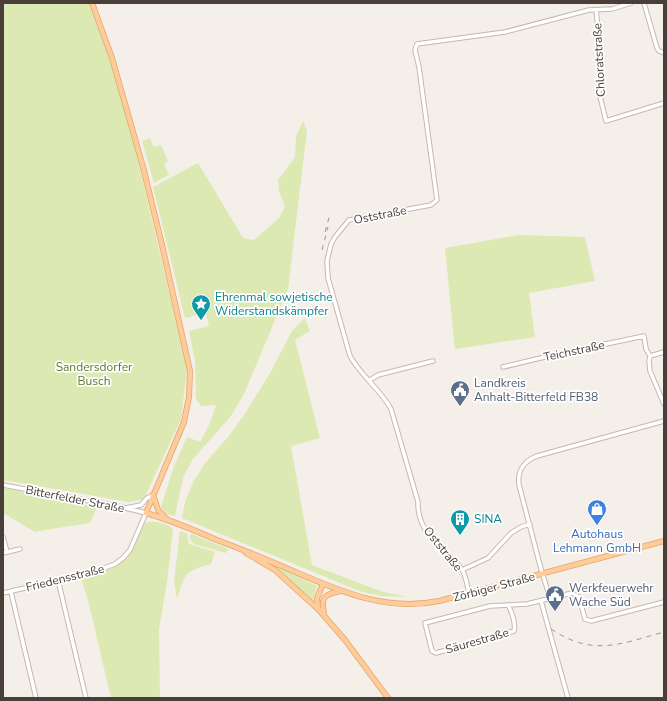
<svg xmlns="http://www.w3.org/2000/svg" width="667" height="701" font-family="'Nunito Sans',sans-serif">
  <rect width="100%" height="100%" fill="#f5efea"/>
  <!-- green -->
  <path fill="#dce9b3" d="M3,3h86l13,31 29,97 56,237 -6,51 -37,80 -15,3 -126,-22z
    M303,121l4,10 -19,158 -44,105 -13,22 -38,43 -10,19 -8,38c-6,-1 -11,-3 -14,-9l13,-41 13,-29 13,5 10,-19 6,-18 -15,1 -5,-7 -1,-39 -6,-29 20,-5 -3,-13 -21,5 -32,-131 45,-24 45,75 11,2 25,-22 6,-11 -6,-16 -1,-11 17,-23 1,-21z
    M150,138l4,9 7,-2 7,16 -4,3 5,11 -15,8 -12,-42z
    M519,235l66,2 10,44 -66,12 6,44 -80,12 -10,-101z
    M305,318l5,13 -15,9 25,98 -29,8 21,119 71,27 25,5 -26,-1 -20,-4 -180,-74 3,-16 9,-22 12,-18 22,-25 18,-25 24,-39 22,-42z
    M3,488l94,19 -7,16 -39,6 -16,3 -32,-19z
    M148,522c9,-1 19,1 25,7l-6,53 -8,47 1,69h-49l-23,-98 -7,-22c42,-11 43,-13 61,-52l3,-3z
    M180,531l7,2 1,8 1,3 26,8 -4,12c-27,8 -25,8 -34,35l-3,-17z
    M192,534l36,15 -2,4 -32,-9 -4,-5v-4z
    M270,563l47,23 -5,17 -43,-38z"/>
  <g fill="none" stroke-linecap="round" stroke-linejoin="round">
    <!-- minor casing -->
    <g stroke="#c4b8af" stroke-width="5.5">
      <path id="minor" d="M644,3l13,45 2,3 5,2
        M596,10l5,45 -2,37 7,29 58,-18
        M650,356l14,-4
        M503,367l50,-12 91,-19 2,13 4,7 -1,5 1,10 14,33
        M370,380l8,-5 55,-14
        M3,485l114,21 29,7 -16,37 -7,8 -8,6 -24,9 -26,5 -14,4 -48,11
        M126,508l15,-3 6,-7 6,-2
        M3,537l4,15
        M3,553l17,-4
        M462,570l26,-12 23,-25 10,-6 9,-3
        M58,580l28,118
        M11,592l25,106
        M469,593c-2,-7 -3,-20 -9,-26 -17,-21 -43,-33 -42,-65l-27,-93c-11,-20 -30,-33 -41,-53l-22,-78 -1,-17 4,-17 4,-7 14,-17 82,-15 6,-5 -18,-133 -4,-17 2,-6 88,-12 84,-22 23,-1 19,-6
        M550,598l-9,-29 -22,-84c-2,-14 5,-24 18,-29l127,-35
        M541,601l27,97
        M508,605c4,7 8,19 6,26l-78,22 -4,-2 -7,-28 65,-17 37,-2 45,-11 7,4 6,22 6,2 73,-19"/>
    </g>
    <!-- major casing -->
    <g stroke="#e4a569" stroke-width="6">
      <path id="major" d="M92,3l20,55 31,109 19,78 28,126 -1,26 -5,25 -38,91c25,7 48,17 71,27 21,8 42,16 62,25 53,22 101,48 160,36l225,-60
        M153,494l5,16 9,9
        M246,553l29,17 44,40 26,30 43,58
        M318,609l-1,-11 6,-14
        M324,615c0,-3 -1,-6 -1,-10 -1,-11 10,-12 18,-14"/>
    </g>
    <!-- minor -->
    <use href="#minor" stroke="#fff" stroke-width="3.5"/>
    <!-- major -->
    <use href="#major" stroke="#fecc9a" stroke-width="4.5"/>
    <!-- rail -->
    <path stroke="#999" stroke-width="1" stroke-dasharray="5 5" stroke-linecap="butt" d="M325,232l5,-18
      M322,250l6,-23
      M551,629c42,28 69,15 113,3"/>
  </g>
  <!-- icons -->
  <defs>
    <g id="sight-pin" transform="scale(1)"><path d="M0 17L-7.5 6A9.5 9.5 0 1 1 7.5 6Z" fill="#0f9aa8" stroke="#fff"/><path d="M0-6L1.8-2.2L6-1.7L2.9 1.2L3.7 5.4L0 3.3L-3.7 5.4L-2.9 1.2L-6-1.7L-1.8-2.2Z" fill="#fff"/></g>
    <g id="civic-pin" transform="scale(1)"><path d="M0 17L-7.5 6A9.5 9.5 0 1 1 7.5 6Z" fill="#5c6f8a" stroke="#fff"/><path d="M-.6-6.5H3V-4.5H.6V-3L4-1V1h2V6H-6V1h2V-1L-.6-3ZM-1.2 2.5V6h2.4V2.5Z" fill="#fff"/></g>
    <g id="shop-pin" transform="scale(1)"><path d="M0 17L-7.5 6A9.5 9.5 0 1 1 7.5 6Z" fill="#3f7fe0" stroke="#fff"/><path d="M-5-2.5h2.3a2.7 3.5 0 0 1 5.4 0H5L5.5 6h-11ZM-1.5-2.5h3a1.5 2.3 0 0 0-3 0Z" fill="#fff"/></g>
    <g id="building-pin" transform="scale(1)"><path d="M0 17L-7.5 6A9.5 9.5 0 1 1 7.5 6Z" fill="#0f9aa8" stroke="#fff"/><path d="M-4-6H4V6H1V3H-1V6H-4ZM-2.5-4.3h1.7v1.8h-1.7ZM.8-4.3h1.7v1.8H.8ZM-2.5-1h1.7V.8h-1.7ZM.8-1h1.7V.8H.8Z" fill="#fff"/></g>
  </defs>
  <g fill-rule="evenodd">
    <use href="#sight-pin" x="201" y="304"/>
    <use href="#civic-pin" x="460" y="390"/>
    <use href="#shop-pin" x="597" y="509"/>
    <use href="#building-pin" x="460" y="519"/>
    <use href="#civic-pin" x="555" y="595"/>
  </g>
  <g text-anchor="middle" stroke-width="3.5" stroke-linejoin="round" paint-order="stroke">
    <!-- street labels -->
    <g font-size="12" fill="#493f38" stroke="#fff">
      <text transform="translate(599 60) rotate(-93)" y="4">Chloratstraße</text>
      <text transform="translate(380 215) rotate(-11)" y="4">Oststraße</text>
      <text transform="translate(574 351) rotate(-12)" y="4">Teichstraße</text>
      <text transform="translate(75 499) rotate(11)" y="4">Bitterfelder Straße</text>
      <text transform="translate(443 549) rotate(51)" y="4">Oststraße</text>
      <text transform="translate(65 578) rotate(-14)" y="4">Friedensstraße</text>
      <text transform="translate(494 587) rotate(-15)" y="4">Zörbiger Straße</text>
      <text transform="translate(477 641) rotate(-16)" y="4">Säurestraße</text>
    </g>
    <!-- culture labels -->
    <g font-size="12" fill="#0d838f" stroke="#fff" text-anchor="start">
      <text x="215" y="301">Ehrenmal sowjetische<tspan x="215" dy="14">Widerstandskämpfer</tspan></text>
      <text x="474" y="523">SINA</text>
    </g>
    <!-- park labels -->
    <g font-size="12" fill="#5a7c2a" stroke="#fff">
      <text x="94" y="371">Sandersdorfer<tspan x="94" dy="14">Busch</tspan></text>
    </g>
    <!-- service labels -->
    <g font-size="12" fill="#4e5e75" stroke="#fff" text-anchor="start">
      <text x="474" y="387">Landkreis<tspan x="474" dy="14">Anhalt-Bitterfeld FB38</tspan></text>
      <text x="569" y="592">Werkfeuerwehr<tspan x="569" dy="14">Wache Süd</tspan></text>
    </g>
    <!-- shop labels -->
    <g font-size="12" fill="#366cbe" stroke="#fff">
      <text x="597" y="538">Autohaus<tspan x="597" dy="14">Lehmann GmbH</tspan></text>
    </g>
  </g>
  <!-- border -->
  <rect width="667" height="701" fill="none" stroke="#493f38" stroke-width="8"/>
</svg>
